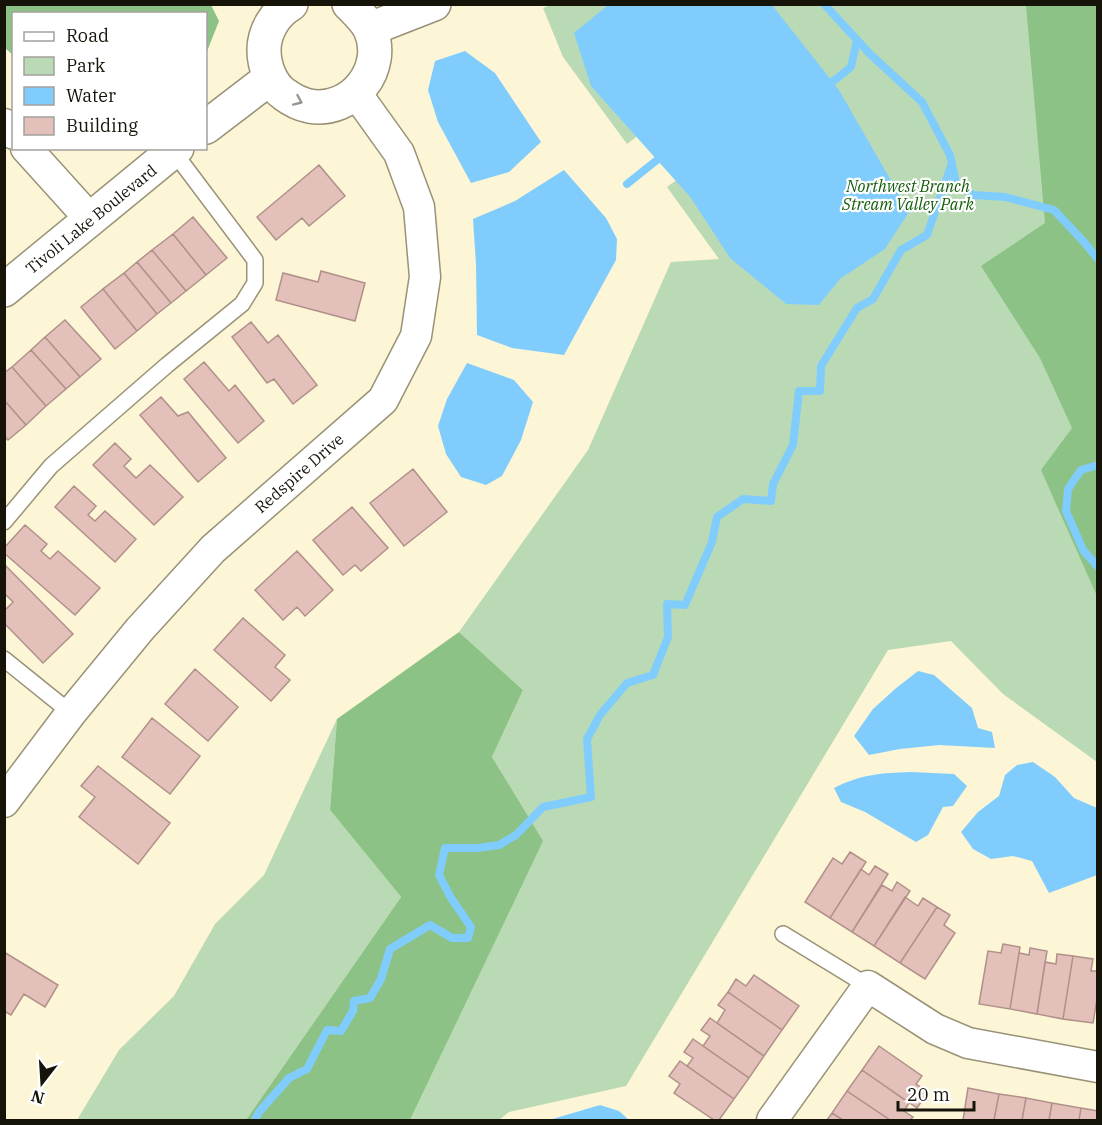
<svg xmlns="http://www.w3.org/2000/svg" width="1102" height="1125" font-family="'IBM Plex Serif',serif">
  <rect width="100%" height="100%" fill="#fcf5d6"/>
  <!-- green -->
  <path fill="#b9dab5" d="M553,4l544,1v757l-94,-68 -52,-53 -63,9 -262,436 -117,26 -10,8h-89l132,-279 -50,-84 31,-67 -64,-58 129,-182 83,-188 48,-3 -52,-72 37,-27 -35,-48 -42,32 -64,-87 -20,-49z
    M337,719l-7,91 71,87 -155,223h-169l42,-70 55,-54 41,-72 49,-49z"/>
  <!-- forest -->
  <path fill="#8cc285" d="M4,5h207l8,16 -13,33v-40h-192l-1,41 -8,-7z
    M1026,5h71v591l-56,-126 31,-42 -32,-70 -59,-92 64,-43z
    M459,632l64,58 -31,67 51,84 -133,279h-164l155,-223 -71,-87 7,-91z"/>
  <!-- water -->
  <path fill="#80cdfd" d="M608,5h164l67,85 70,122 -24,37 -45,30 -21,26 -33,-1 -56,-46 -39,-60 -100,-112 -17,-53z
    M465,51l30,22 46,69 -32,30 -38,11 -33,-61 -10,-32 7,-29z
    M564,170l42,48 11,21 -1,21 -52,95 -52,-7 -35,-13 -1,-71 -3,-45 42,-18z
    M467,363l47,17 19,22 -12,38 -19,36 -16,9 -25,-8 -15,-23 -8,-28 9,-27z
    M918,671l16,4 38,33 6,20 14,4 3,16 -56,-3 -39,4 -31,6 -15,-19 19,-27 22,-20z
    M1033,762l22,15 19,21 23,10v67l-48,18 -17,-32 -19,-5 -22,3 -18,-10 -12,-17 17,-20 21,-16 6,-21 12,-10z
    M911,772l43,2 13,12 -14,20 -10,1 -15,28 -12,7 -51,-30 -24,-10 -7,-14c28,-14 47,-15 77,-16z
    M600,1105l19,6 10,9h-80z"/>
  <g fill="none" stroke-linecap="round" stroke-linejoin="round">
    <!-- stream -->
    <path stroke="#80cdfd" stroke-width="8" d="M824,4l47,51 51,47 28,53 6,28 17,12 32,2 49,13 30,32 14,17
      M826,87l25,-20 6,-27
      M627,184l30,-24 8,-3
      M1098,465l-17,5 -13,19 -2,22 17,39 15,17
      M255,1120l4,-8 30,-34 18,-9 20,-39 14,1 12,-20 1,-10 16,-3 11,-19 9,-30 40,-24 22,13h16l3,-11 -20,-29 -12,-23 6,-27h32l22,-3 17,-10 27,-28 48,-10 -4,-58 13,-24 27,-32 26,-8 15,-38 -1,-33 18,1 27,-63 5,-25 26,-18 28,2 2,-17 20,-39 6,-54h21l1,-25 36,-58 16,-9 28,-49 26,-15 25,-72"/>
  </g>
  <!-- building -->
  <path fill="#e3c0ba" stroke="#b1908a" stroke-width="1.5" d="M319,165l26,31 -36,30 -7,-8 -26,22 -19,-23z
    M193,217l34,41 -21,17 -33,-41z
    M173,234l33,41 -20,16 -34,-41z
    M152,250l34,41 -15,12 -34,-41z
    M137,262l34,41 -14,11 -33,-41z
    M321,271l44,12 -10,38 -79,-21 7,-27 35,9z
    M124,273l33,41 -20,17 -34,-42z
    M103,289l34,42 -22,18 -34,-42z
    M65,320l36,39 -21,18 -35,-40z
    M251,322l17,21 10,-8 39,50 -24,19 -19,-25 -7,4 -35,-46z
    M45,337l35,40 -14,12 -35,-39z
    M31,350l35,39 -20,17 -34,-39z
    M204,362l25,29 6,-6 29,36 -26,22 -54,-64z
    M12,367l34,39 -20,19 -22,-25v-27z
    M161,397l17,19 10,-4 38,46 -28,24 -58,-67z
    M4,400l22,25 -18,15 -4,-4z
    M115,443l16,16 -7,7 12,12 14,-13 33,32 -29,28 -61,-60z
    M413,469l34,43 -43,34 -34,-43z
    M74,486l22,20 -8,9 7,6 10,-10 31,28 -21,23 -60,-55z
    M352,507l36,41 -27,23 -6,-6 -12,10 -30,-35z
    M25,525l22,19 -6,7 9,8 8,-8 42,37 -25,27 -71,-62v-5z
    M297,551l36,39 -28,26 -8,-9 -14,13 -28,-30z
    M4,564l69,70 -30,29 -39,-40v-12l9,-9 -9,-9z
    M243,618l42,37 -10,12 15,13 -19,21 -57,-51z
    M195,669l43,38 -30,34 -43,-37z
    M152,718l48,38 -30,38 -48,-37z
    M98,766l72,57 -32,41 -59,-47 16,-20 -14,-11z
    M850,852l16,10 -36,56 -25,-16 28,-44 9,6z
    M875,866l13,8 -36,58 -22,-14 31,-49 8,6z
    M897,882l13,9 -36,55 -22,-14 30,-47 10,6z
    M905,897l13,9 5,-8 14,9 -37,56 -26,-17z
    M937,907l13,8 -6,10 11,8 -30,46 -25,-16z
    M1003,944l17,3 -10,62 -31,-5 9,-53 13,2z
    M1030,948l17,3 -10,63 -27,-5 9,-56 10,2z
    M4,952l54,33 -13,22 -21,-13 -13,21 -7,-4z
    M1057,954l16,2 -10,63 -26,-5 8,-52 11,2z
    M1073,956l20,3 -2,12h7v22l-5,30 -30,-4z
    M754,975l45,31 -17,24 -54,-38 8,-13 10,7z
    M728,992l54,38 -18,26 -47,-33 8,-13 -7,-5z
    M710,1018l54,38 -15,22 -46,-32 7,-10 -9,-6z
    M693,1039l56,39 -15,21 -47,-33 6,-8 -9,-6z
    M879,1046l43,30 -6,8 12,8 -11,16 -55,-38z
    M680,1061l54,38 -15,21h-5l-40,-27 6,-9 -11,-8z
    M862,1070l47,33 -5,8 9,6 -3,3h-20l-43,-29z
    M968,1088l31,6 -5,26h-31z
    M847,1091l43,29h-47l-11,-7z
    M999,1094l27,4 -4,22h-28z
    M1026,1098l26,5 -3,17h-27z
    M1052,1103l29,5 -2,12h-30z
    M1081,1108l17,3v9h-19z
    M832,1113l11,7h-16z"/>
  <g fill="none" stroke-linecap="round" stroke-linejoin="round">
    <!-- lane casing -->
    <g stroke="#999276" stroke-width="18">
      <path id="lane" d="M4,522l47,-56 116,-101 75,-61 13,-21v-23l-82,-109
        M4,659l67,54
        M783,934l85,52"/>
    </g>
    <!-- street casing -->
    <g stroke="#999276" stroke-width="33">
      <path id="street" d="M4,124l10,10
        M26,148l65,72
        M4,802l67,-89 69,-84 73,-80 170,-149 33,-64 9,-59 -6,-70 -20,-54 -43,-60
        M772,1120l96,-134 67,43 33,14 130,24"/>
    </g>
    <!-- secondary casing -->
    <g stroke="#999276" stroke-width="36">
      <path id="secondary" d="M291,4c-16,9 -27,28 -27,46 0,16 7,35 20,44 8,6 16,10 25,12 43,8 79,-38 61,-77 -5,-10 -13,-17 -21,-25
        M370,29l64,-25
        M206,127l64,-49
        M4,290l173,-142"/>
    </g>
    <!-- lane -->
    <use href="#lane" stroke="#fff" stroke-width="15"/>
    <!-- street -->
    <use href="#street" stroke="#fff" stroke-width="30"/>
    <!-- secondary -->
    <use href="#secondary" stroke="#fff" stroke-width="33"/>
  </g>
  <!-- one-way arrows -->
  <defs><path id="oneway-chevron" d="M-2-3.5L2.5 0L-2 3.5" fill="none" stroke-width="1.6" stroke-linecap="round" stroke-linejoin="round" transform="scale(1.5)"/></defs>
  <use stroke="#969590" href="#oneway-chevron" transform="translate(298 101) rotate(24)"/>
  <g text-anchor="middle" stroke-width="4.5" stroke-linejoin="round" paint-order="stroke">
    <!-- park labels -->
    <g font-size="16" font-style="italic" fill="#115c09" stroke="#fff">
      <text x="908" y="192">Northwest Branch<tspan x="908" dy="18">Stream Valley Park</tspan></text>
    </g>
    <!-- street labels -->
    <g font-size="16" fill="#161409" stroke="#fff">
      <text transform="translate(91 219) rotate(-39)" y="6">Tivoli Lake Boulevard</text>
      <text transform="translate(299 473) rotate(-41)" y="6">Redspire Drive</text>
    </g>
  </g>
  <!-- border -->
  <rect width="1102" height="1125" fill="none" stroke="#161409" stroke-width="12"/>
  <!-- legend -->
  <rect x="12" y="12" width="195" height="138" fill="#ffffff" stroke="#a2a19d" stroke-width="1.5"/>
  <rect x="24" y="32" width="30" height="9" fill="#ffffff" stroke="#a2a19d" stroke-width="1.5"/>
  <text x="66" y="42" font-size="18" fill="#161409">Road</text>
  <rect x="24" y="57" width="30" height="18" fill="#b9dab5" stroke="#a2a19d" stroke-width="1.5"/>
  <text x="66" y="72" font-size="18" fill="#161409">Park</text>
  <rect x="24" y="87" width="30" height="18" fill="#80cdfd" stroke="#a2a19d" stroke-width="1.5"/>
  <text x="66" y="102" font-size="18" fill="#161409">Water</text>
  <rect x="24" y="117" width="30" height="18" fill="#e3c0ba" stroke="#a2a19d" stroke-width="1.5"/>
  <text x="66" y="132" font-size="18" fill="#161409">Building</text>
  <!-- north arrow -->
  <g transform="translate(42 1083) rotate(197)" stroke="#ffffff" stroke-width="4.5" paint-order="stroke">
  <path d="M0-4.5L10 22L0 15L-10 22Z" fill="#161409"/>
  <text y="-9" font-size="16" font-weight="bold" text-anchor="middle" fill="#161409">N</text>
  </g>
  <!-- scale -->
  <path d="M898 1101v9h76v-9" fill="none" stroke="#161409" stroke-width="3"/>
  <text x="907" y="1101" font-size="18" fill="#161409" stroke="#ffffff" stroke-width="4.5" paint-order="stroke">20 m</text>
</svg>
